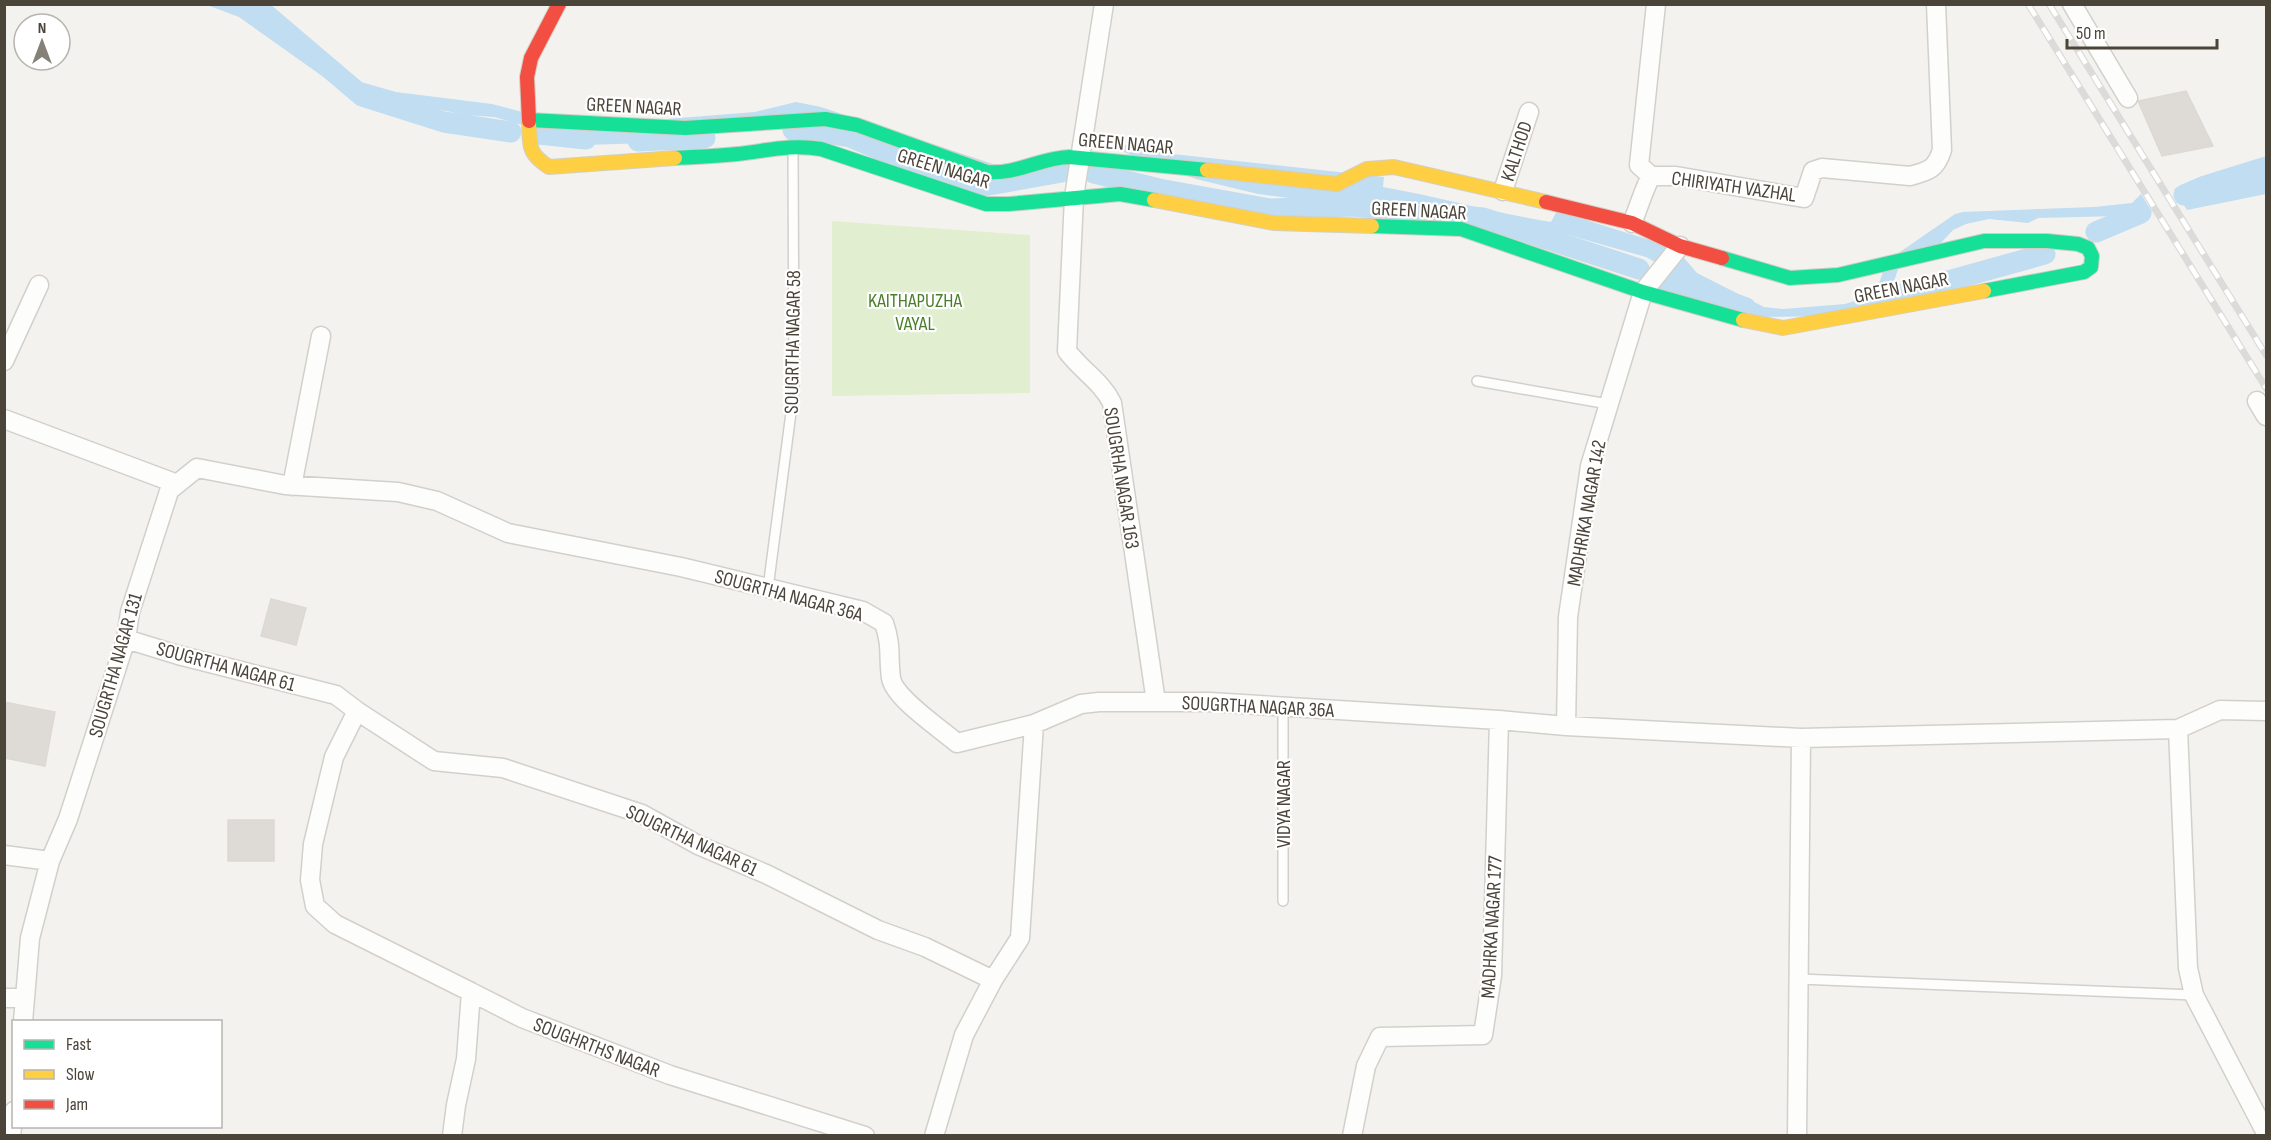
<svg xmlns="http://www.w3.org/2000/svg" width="2271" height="1140" font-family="'Sofia Sans Condensed',sans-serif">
  <rect width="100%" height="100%" fill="#f4f2ee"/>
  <!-- green -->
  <path fill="#e1eecf" d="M832,221l198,14v158l-198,3z"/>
  <!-- water -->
  <path fill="#c0ddf1" d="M207,5h39l87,64 28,13 35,10 96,12 46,12 26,11 191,-15 41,-10 25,5 172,57 92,3 -90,17 -175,-65 -172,24 -63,2 -48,-16 -43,-12 -29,-2 -126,-27 -100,-71z
    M1114,144l27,2 22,7 221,24 -1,10c57,10 111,26 168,35l6,-11 115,36 -15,16 -11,-6 -81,-23 -32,-6 -55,-6 -60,-16 -58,-8 -49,3 -53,-7 -62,-15 -83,-31z
    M2266,170v24l-79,16 -13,-21c24,-8 53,3 77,-7 5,-3 11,-9 15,-12z
    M2141,194l11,18 -34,4 -80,2 -10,5 -39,-4 -23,5 -13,6 -13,14 -42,25 -8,25 -15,10 -40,12 -88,1 -80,-50 12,-15 18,21 67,34 19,2 62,-5 16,-5 17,-13 9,-25 68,-47 8,-2 131,-5 38,-4z"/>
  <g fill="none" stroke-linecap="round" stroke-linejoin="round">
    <!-- canal -->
    <path stroke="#c0ddf1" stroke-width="21" d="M252,4l10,7 100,85 82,26 67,10
      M793,130l9,-1 48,8 122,51 90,-16
      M539,134l47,5
      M638,141l67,-3
      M1094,173l65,16 111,20 83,-3 130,12 156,51
      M2184,195l21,-9 61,-19
      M2096,232l45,-19
      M1664,279l82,29
      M1883,299l162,-45"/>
  </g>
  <!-- building -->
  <path fill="#dedbd6" stroke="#dcd9d4" stroke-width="1.5" d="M2186,91l27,55 -51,10 -24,-55z
    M271,599l35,9 -10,37 -35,-9z
    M4,702l51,10 -10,54 -41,-8z
    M228,820h46v41h-46z"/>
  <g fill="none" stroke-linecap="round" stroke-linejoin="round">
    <!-- lane casing -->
    <g stroke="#d2d0cb" stroke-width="12">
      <path id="lane" d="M1477,381l131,23
        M768,588l26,-198 -1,-242
        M1283,706v195
        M1799,979l395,16"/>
    </g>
    <!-- street casing -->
    <g stroke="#d2d0cb" stroke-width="21">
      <path id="street" d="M1104,4l-30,193 -7,154c14,19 35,31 45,52l44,299
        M2072,4l56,94
        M1651,176l-12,-11 17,-161
        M1503,191l26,-79
        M1632,223c7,-16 11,-32 19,-47h25l128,22 9,-27 9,-3 88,8c19,-5 26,-7 32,-26l-6,-146
        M4,361l35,-76
        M2257,401l9,15
        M4,419l168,63 -42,130 -4,27 -58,180 -18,42 -20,77 -7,84
        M172,482l-1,7 26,-21 88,17 113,7 39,9 71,32 173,34 182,44 21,12c8,23 4,33 7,55 3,20 50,51 66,65l77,-19 47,-20 18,-2h111l289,18 67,6 235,12 377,-9 42,-19 46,1
        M292,486l29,-150
        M126,639l52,16 158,40 21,16 77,50 69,7 139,46 56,31 68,29 112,56 47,17 68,33 -29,55 -30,101
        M357,711l-23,46 -21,87 -3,36 5,26 20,18 136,68
        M1566,726l2,-109 22,-151 53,-174 37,-46
        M2178,729l10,239 6,27 72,138
        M4,855l46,6
        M993,980l27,-42 14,-214
        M4,998h21
        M11,1136l3,-25
        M452,1136l4,-31 10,-46 5,-67 51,26 148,57 195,61
        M1352,1136l14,-70 14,-29 103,-2 9,-59 7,-256
        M1797,1136l4,-398"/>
    </g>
    <!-- fast casing -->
    <g stroke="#d3cfc5" stroke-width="16">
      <path id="fast" d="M529,120l156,8 140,-9 32,6 130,47c29,3 53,-14 82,-15l138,13
        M675,158c20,-1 41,-2 62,-4 29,-3 54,-10 84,-5l165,55h23l111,-10 34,6
        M1372,226l89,3 182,63 100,28
        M1722,258l68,20 48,-3 146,-34h63l31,3 10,4 4,8 -1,11 -7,5 -100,19"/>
    </g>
    <!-- slow casing -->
    <g stroke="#d3cfc5" stroke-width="16">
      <path id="slow" d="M529,121c1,24 -2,32 20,46l126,-9
        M1207,170l130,14 30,-15 27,-2 152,35
        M1154,200l120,23 98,3
        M1743,320l40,8 201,-37"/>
    </g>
    <!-- jam casing -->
    <g stroke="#d3cfc5" stroke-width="16">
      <path id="jam" d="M529,121l-2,-44 4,-19 28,-54
        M1546,202l86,21 48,23 42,12"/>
    </g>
    <!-- lane -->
    <use href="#lane" stroke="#fdfdfc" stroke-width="9"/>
    <!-- street -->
    <use href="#street" stroke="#fdfdfc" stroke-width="18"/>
    <!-- fast -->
    <use href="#fast" stroke="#16e098" stroke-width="14"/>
    <!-- slow -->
    <use href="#slow" stroke="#ffcf43" stroke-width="14"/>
    <!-- jam -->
    <use href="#jam" stroke="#f24e42" stroke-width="14"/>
    <!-- rail casing -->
    <g stroke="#dbdbda" stroke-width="7">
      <path id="rail" d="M2028,4l238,384
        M2049,4l217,351"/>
    </g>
    <!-- rail -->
    <use href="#rail" stroke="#fff" stroke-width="4.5" stroke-dasharray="14" stroke-linecap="butt"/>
  </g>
  <g text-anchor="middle" stroke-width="4.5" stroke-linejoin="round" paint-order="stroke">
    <!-- street labels -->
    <g font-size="20" fill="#4b4439" stroke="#fff">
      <text transform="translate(634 106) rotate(3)" y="7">GREEN NAGAR</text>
      <text transform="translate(1126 143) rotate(5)" y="7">GREEN NAGAR</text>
      <text transform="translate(1516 151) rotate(-72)" y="7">KALTHOD</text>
      <text transform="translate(944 168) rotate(17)" y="7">GREEN NAGAR</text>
      <text transform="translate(1734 186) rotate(8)" y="7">CHIRIYATH VAZHAL</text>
      <text transform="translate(1419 210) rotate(3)" y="7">GREEN NAGAR</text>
      <text transform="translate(1901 287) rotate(-11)" y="7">GREEN NAGAR</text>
      <text transform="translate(792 342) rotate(-89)" y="7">SOUGRTHA NAGAR 58</text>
      <text transform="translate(1122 478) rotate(81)" y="7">SOUGRHA NAGAR 163</text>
      <text transform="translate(1586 513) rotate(-80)" y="7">MADHRIKA NAGAR 142</text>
      <text transform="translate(789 595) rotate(15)" y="7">SOUGRTHA NAGAR 36A</text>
      <text transform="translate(115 665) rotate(-74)" y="7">SOUGRTHA NAGAR 131</text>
      <text transform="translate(226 666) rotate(15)" y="7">SOUGRTHA NAGAR 61</text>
      <text transform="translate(1258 706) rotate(3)" y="7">SOUGRTHA NAGAR 36A</text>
      <text transform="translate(1283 804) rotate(-90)" y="7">VIDYA NAGAR</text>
      <text transform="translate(692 840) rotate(25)" y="7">SOUGRTHA NAGAR 61</text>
      <text transform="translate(1491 927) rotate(-87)" y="7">MADHRKA NAGAR 177</text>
      <text transform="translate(597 1047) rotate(21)" y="7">SOUGHRTHS NAGAR</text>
    </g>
    <!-- park labels -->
    <g font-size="20" fill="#4a7f2a" stroke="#fff">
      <text x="915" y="307">KAITHAPUZHA<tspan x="915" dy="23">VAYAL</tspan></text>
    </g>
  </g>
  <!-- border -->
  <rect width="2271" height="1140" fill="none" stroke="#4b4439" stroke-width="12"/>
  <!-- legend -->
  <rect x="12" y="1020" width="210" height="108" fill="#ffffff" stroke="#b7b4b0" stroke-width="1.5"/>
  <rect x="24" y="1040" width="30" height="9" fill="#16e098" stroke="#b7b4b0" stroke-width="1.5"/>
  <text x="66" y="1050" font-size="18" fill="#4b4439">Fast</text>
  <rect x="24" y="1070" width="30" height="9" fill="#ffcf43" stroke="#b7b4b0" stroke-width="1.5"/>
  <text x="66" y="1080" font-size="18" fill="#4b4439">Slow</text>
  <rect x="24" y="1100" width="30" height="9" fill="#f24e42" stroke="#b7b4b0" stroke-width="1.5"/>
  <text x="66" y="1110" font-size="18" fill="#4b4439">Jam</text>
  <!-- north arrow -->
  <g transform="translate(42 42)"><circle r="28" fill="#ffffff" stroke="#b7b4b0" stroke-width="1.5"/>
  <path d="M0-4.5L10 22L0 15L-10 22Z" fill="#868178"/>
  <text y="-9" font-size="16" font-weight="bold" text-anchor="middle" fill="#4b4439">N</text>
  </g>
  <!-- scale -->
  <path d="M2067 39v9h150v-9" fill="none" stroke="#4b4439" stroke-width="3"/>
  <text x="2076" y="39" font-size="18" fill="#4b4439" stroke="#ffffff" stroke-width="4.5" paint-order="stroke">50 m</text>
</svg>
